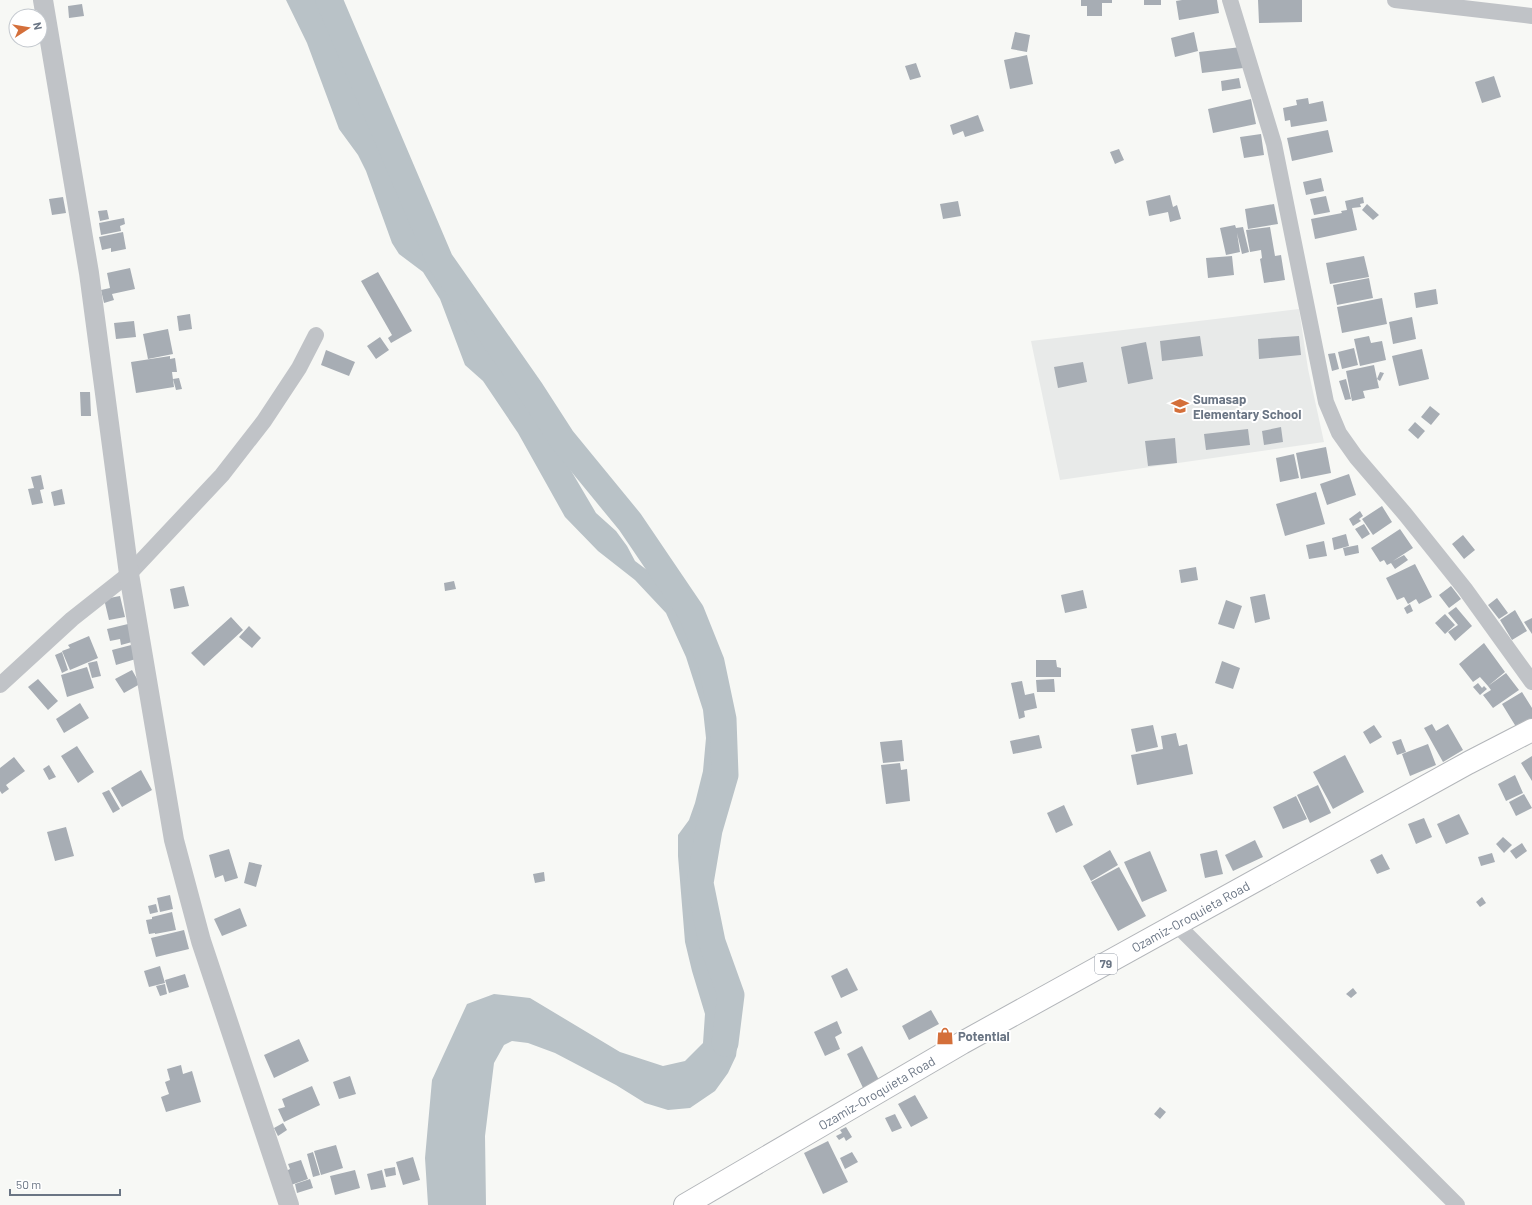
<svg xmlns="http://www.w3.org/2000/svg" width="1532" height="1205" font-family="Barlow,sans-serif">
  <rect width="100%" height="100%" fill="#f7f8f5"/>
  <!-- built -->
  <path fill="#e8eae9" d="M1299,309l9,60 16,73 -264,38 -29,-139z"/>
  <!-- water -->
  <path fill="#b9c2c7" d="M286,0h33l30,76 16,34 14,25 6,16 24,57 38,73 12,21 20,28 48,66 69,117 20,18 11,15 8,15 16,12 33,40 10,18 9,24 13,50 2,64 -6,36 -15,42 -4,31 18,75 25,71 2,16 -2,16 -8,17 -13,18 -25,17 -22,2 -23,-7 -29,-18 -61,-32 -27,-10 -16,-2 -8,4 -10,18 -9,73 1,69h-58l-3,-47 7,-78 35,-76 27,-10 36,4 90,54 43,14 22,-5 18,-18 2,-29 -13,-43 -7,-29 -7,-86v-21l11,-15 6,-17 8,-32 3,-33 -3,-28 -17,-53 -20,-44 -31,-33 -37,-29 -33,-34 -47,-84 -35,-52 -18,-16 -25,-66 -17,-27 -24,-18 -7,-11 -26,-72 -8,-16 -19,-26 -32,-86z"/>
  <g fill="none" stroke-linecap="round" stroke-linejoin="round">
    <!-- river -->
    <path stroke="#b9c2c7" stroke-width="27" d="M329,0l111,261 91,130 31,48 68,83 61,90 20,50 12,57 2,56 -16,55 -9,53 12,59 19,53 -6,48"/>
  </g>
  <!-- building -->
  <path fill="#a7adb4" d="M1081,0h31v3h-10v13h-15v-10h-6z
    M1144,0h17v5h-17z
    M1182,0h35l2,13 -40,7 -3,-19z
    M1258,0h44v22l-43,1z
    M82,4l2,12 -15,2 -1,-12z
    M1015,32l15,3 -3,17 -16,-3z
    M1194,32l4,19 -23,6 -4,-19z
    M1241,47l2,21 -41,5 -3,-21z
    M1027,55l6,29 -23,5 -6,-29z
    M916,63l5,14 -11,3 -5,-14z
    M1494,76l7,21 -19,6 -7,-21z
    M1239,78l2,10 -19,3 -1,-10z
    M1308,98l1,6 14,-3 4,20 -36,6 -1,-7 -5,1 -2,-13 14,-3 -1,-5z
    M1251,99l5,25 -43,9 -5,-24z
    M978,115l6,16 -19,6 -2,-6 -10,4 -3,-10z
    M1328,130l5,22 -41,9 -5,-23z
    M1261,134l3,21 -20,3 -4,-21z
    M1119,149l5,11 -9,4 -5,-12z
    M1321,178l3,13 -18,4 -3,-13z
    M1170,195l3,12 4,-2 4,14 -11,3 -2,-10 -19,4 -3,-15z
    M1326,196l4,16 -16,3 -4,-16z
    M63,197l3,16 -14,2 -3,-16z
    M1363,197l1,6 -4,1 1,3 -9,1 5,22 -42,9 -4,-20 31,-6 -1,-2 6,-1 -2,-9z
    M958,201l3,15 -18,3 -3,-15z
    M1274,204l4,20 -30,5 -3,-20z
    M1367,204l12,11 -6,5 -11,-10z
    M107,210l2,9 -9,2 -2,-10z
    M124,218l1,6 -5,2 1,5 -20,4 -2,-12z
    M1235,225l1,3 7,-1 6,25 -7,2 -5,-21 3,19 -14,3 -6,-27z
    M1270,227l5,29 6,-1 4,25 -21,3 -4,-24 2,-1 -1,-8 -11,2 -4,-22z
    M123,232l3,17 -15,3v-4l-9,2 -3,-13z
    M1232,256l2,19 -26,3 -2,-20z
    M1364,256l5,21 -39,7 -4,-21z
    M130,268l5,21 -23,5 2,6 -10,3 -3,-13 9,-2 -3,-15z
    M378,272l34,59 -21,12 -3,-5 4,-3 -31,-54z
    M1369,278l4,20 -36,7 -4,-20z
    M1436,289l2,15 -22,4 -2,-15z
    M1382,298l5,26 -45,9 -5,-26z
    M190,314l2,15 -13,2 -2,-15z
    M1412,317l4,22 -23,5 -4,-22z
    M134,321l2,16 -20,2 -2,-16z
    M168,329l5,25 -25,5 -5,-25z
    M1200,336l3,20 -41,5 -2,-20z
    M1299,336l2,19 -42,4 -1,-20z
    M1369,336l2,7 11,-2 4,19 -26,6 -6,-27z
    M380,337l9,13 -13,9 -9,-13z
    M1146,342l7,37 -25,5 -7,-37z
    M1354,348l4,17 -16,4 -4,-17z
    M1422,349l7,30 -30,7 -7,-30z
    M326,350l29,12 -6,14 -28,-11z
    M1335,353l4,16 -7,2 -4,-17z
    M170,356v3l5,-1 2,14h-5l2,15 -38,6 -5,-31z
    M1083,362l4,20 -29,6 -4,-21z
    M1374,365l3,14 3,-7 4,1 -4,8 -3,-2 2,9 -16,3 2,7 -13,3 -6,-30z
    M179,378l3,11 -6,1 -3,-11z
    M1346,379l5,20 -6,1 -6,-19z
    M80,392h10l1,24h-10z
    M1430,406l10,8 -9,11 -10,-8z
    M1415,422l10,9 -7,8 -10,-9z
    M1281,427l2,15 -19,3 -2,-14z
    M1248,429l2,16 -44,5 -2,-16z
    M1175,438l2,25 -29,3 -3,-25z
    M1326,447l5,26 -30,6 -5,-26z
    M1294,454l5,24 -19,4 -4,-24z
    M1349,474l7,21 -29,10 -7,-21z
    M41,475l3,14 -4,1 3,13 -11,2 -4,-16 6,-1 -3,-11z
    M62,489l3,15 -11,2 -3,-14z
    M1316,492l9,32 -40,12 -9,-32z
    M1382,506l10,16 -19,13 -11,-16z
    M1360,511l3,5 -4,3 2,2 -8,5 -4,-7z
    M1364,524l6,10 -8,5 -7,-10z
    M1400,529l13,19 -20,13 11,-6 4,5 -13,9 -4,-6 -4,2 -3,-5 -4,2 -9,-14z
    M1346,534l3,12 -15,4 -2,-12z
    M1463,535l12,15 -11,9 -12,-15z
    M1324,541l3,15 -18,3 -3,-14z
    M1358,545l1,8 -14,3 -2,-8z
    M1415,564l17,33 -13,7 -3,-5 -8,5 -4,-7 -7,3 -11,-22z
    M1196,567l2,13 -17,3 -2,-13z
    M454,581l2,8 -11,2 -1,-8z
    M184,586l5,20 -15,3 -4,-20z
    M1451,586l10,13 -12,9 -10,-13z
    M1083,590l4,18 -22,5 -4,-18z
    M1265,594l5,25 -15,4 -5,-26z
    M120,596l5,21 -16,3 -5,-21z
    M1497,598l11,15 -9,6 -11,-14z
    M1226,600l16,6 -8,23 -16,-5z
    M1410,604l3,7 -6,3 -3,-6z
    M1456,607l16,19 -17,15 -7,-9 10,-7 -10,-12z
    M1515,610l12,21 -15,9 -12,-20z
    M1445,614l10,11 -10,9 -10,-11z
    M231,617l12,13 -39,36 -13,-13z
    M1532,618v16l-8,-12z
    M128,624l4,18 -11,3 -1,-6 -10,2 -3,-12z
    M249,626l12,12 -9,10 -13,-11z
    M89,636l9,22 -28,12 -8,-19 8,-3 -2,-3z
    M1484,643l21,29 -17,14 -8,-9 -7,5 -14,-18z
    M135,644l4,14 -23,7 -4,-15z
    M62,652l6,18 -6,3 -7,-18z
    M1036,660h20l1,7 4,1v9h-25z
    M97,661l4,15 -9,2 -4,-15z
    M1222,661l18,7 -7,21 -18,-6z
    M87,667l7,21 -27,9 -6,-22z
    M132,670l8,14 -16,9 -9,-14z
    M1506,673l13,17 -26,18 -10,-13 8,-5 -3,-4z
    M38,679l20,22 -10,9 -20,-23z
    M1054,679l1,13h-18l-1,-12z
    M1022,681l3,14 9,-2 3,15 -13,3 1,6 -6,2 -8,-36z
    M1478,683l4,5 2,-2 3,3 -7,6 -7,-8z
    M1522,692l10,16v13l-14,9 -16,-26z
    M80,703l9,15 -25,15 -8,-14z
    M1432,724l4,7 12,-7 15,26 -20,12 -19,-34z
    M1153,725l5,22 -22,5 -5,-23z
    M1374,725l8,12 -12,7 -7,-12z
    M1176,733l3,13 8,-2 6,30 -56,11 -6,-30 32,-6 -2,-13z
    M1039,735l3,13 -29,6 -3,-13z
    M1401,739l5,13 -9,3 -5,-13z
    M902,740l2,21 -21,2 -3,-21z
    M1428,744l8,21 -26,11 -8,-22z
    M77,746l17,26 -16,11 -17,-27z
    M1345,755l19,37 -31,17 -20,-37z
    M1532,756v25l-11,-18z
    M14,757l11,14 -19,14 3,4 -7,5 -2,-3v-23z
    M900,763l1,7 6,-1 3,32 -24,3 -5,-39z
    M49,765l7,12 -7,3 -6,-11z
    M141,770l11,20 -30,17 -11,-19z
    M1515,775l8,18 -17,8 -8,-17z
    M1318,785l13,28 -21,10 -13,-28z
    M109,790l11,19 -7,4 -11,-20z
    M1524,794l8,14 -16,8 -7,-14z
    M1296,796l11,23 -24,10 -10,-22z
    M1064,805l9,20 -17,8 -9,-20z
    M1459,814l10,20 -23,10 -9,-20z
    M1424,818l8,19 -16,7 -8,-20z
    M66,827l8,29 -19,5 -8,-29z
    M1503,837l9,8 -8,8 -8,-9z
    M1255,840l8,17 -30,14 -8,-16z
    M1522,843l5,8 -11,8 -6,-8z
    M229,849l9,29 -13,4 -2,-7 -8,3 -6,-23z
    M1110,850l8,15 -27,16 -8,-15z
    M1217,850l6,24 -18,4 -5,-24z
    M1150,851l17,40 -25,11 -18,-40z
    M1492,853l3,9 -14,4 -3,-9z
    M1382,854l8,15 -13,5 -7,-14z
    M249,862l13,3 -6,22 -12,-4z
    M1119,867l27,49 -28,15 -27,-49z
    M544,872l1,9 -10,2 -2,-9z
    M170,895l3,14 -13,3 -3,-14z
    M1482,897l4,6 -6,4 -4,-5z
    M156,904l2,8 -8,2 -2,-8z
    M240,908l7,18 -25,10 -8,-17z
    M172,912l4,18 -21,4v-1l-6,1 -3,-14 6,-1v-2z
    M184,930l5,19 -33,8 -5,-19z
    M160,966l5,17 -16,4 -5,-16z
    M847,968l11,22 -17,8 -10,-22z
    M185,974l4,13 -20,6 -4,-13z
    M165,984l2,10 -7,2 -4,-10z
    M1353,988l4,5 -6,5 -5,-4z
    M931,1010l8,14 -30,16 -7,-14z
    M837,1021l5,12 -7,4 5,12 -15,7 -11,-24z
    M299,1039l10,22 -35,17 -10,-23z
    M862,1046l18,36 -16,8 -17,-36z
    M181,1065l2,9 9,-3 9,31 -35,10 -5,-15 8,-3 -4,-12 5,-2 -3,-11z
    M350,1076l6,18 -17,5 -6,-17z
    M312,1086l8,19 -36,17 -6,-13 7,-2 -3,-8z
    M915,1095l13,23 -17,9 -13,-23z
    M1160,1107l6,5 -6,7 -6,-5z
    M895,1114l7,14 -10,4 -7,-14z
    M283,1123l4,7 -9,6 -4,-8z
    M846,1127l6,10 -6,4 -2,-4 -5,3 -3,-4 6,-3 -2,-3z
    M828,1141l20,41 -25,12 -19,-41z
    M336,1145l7,23 -22,7 -7,-24z
    M313,1152l7,23 -7,2 -6,-23z
    M852,1152l6,10 -13,7 -5,-11z
    M413,1157l7,23 -17,5 -7,-23z
    M301,1160l7,19 -17,6 -5,-14 4,-2 -2,-5z
    M395,1167l1,8 -10,2 -2,-8z
    M355,1170l5,18 -25,7 -5,-19z
    M382,1170l4,17 -15,3 -4,-16z
    M310,1179l3,9 -16,5 -2,-9z"/>
  <g fill="none" stroke-linecap="round" stroke-linejoin="round">
    <!-- trunk casing -->
    <g stroke="#b3b6ba" stroke-width="24">
      <g id="trunk">
        <path id="s1" d="M685,1205l277,-162 506,-280 64,-33"/>
      </g>
    </g>
    <!-- minor -->
    <path stroke="#c0c3c7" stroke-width="16" d="M1230,0l44,144 52,258 13,31 17,24 49,57 60,75 67,93
      M1395,0l137,16
      M0,685l72,-66 57,-45 93,-99 42,-54 35,-53 17,-33
      M1177,925l280,280"/>
    <!-- tertiary -->
    <path stroke="#c0c3c7" stroke-width="20" d="M43,0l46,273 40,301 45,266 27,101 88,264"/>
    <!-- trunk -->
    <use href="#trunk" stroke="#fff" stroke-width="22"/>
  </g>
  <!-- icons -->
  <defs>
    <g id="school-bare" transform="scale(1.38)"><path d="M0-5L7-2L0 1L-7-2ZM-4 1L0 2.5L4 1V4Q0 6-4 4Z" fill="#d46f3a" stroke="#fff" stroke-width="2.5" paint-order="stroke"/></g>
    <g id="shop-bare" transform="scale(1.38)"><path d="M-5-2.5h2.3a2.7 3.5 0 0 1 5.4 0H5L5.5 6h-11ZM-1.5-2.5h3a1.5 2.3 0 0 0-3 0Z" fill="#d46f3a" stroke="#fff" stroke-width="2.5" paint-order="stroke"/></g>
  </defs>
  <g fill-rule="evenodd">
    <use href="#school-bare" x="1180" y="406"/>
    <use href="#shop-bare" x="945" y="1036"/>
  </g>
  <g text-anchor="middle" stroke-width="4" stroke-linejoin="round" paint-order="stroke">
    <!-- shield labels -->
    <rect fill="#fff" stroke="#979ea9" stroke-width="1" x="1095" y="954" width="22" height="20" rx="3"/>
    <g font-size="12" font-weight="bold" fill="#6a7584">
      <text x="1106" y="968">79</text>
    </g>
    <!-- poi labels -->
    <g font-size="13" font-weight="bold" fill="#6a7584" stroke="#fff" text-anchor="start">
      <text x="1193" y="404">Sumasap<tspan x="1193" dy="15">Elementary School</tspan></text>
      <text x="958" y="1041">Potential</text>
    </g>
    <!-- street labels -->
    <g font-size="13" fill="#6a7584" stroke="#fff">
      <text dy="5" stroke="none"><textPath href="#s1" startOffset="582">Ozamiz-Oroquieta Road</textPath></text>
      <text dy="5" stroke="none"><textPath href="#s1" startOffset="222">Ozamiz-Oroquieta Road</textPath></text>
    </g>
  </g>
  <!-- north arrow -->
  <g transform="translate(28 28) rotate(78)"><circle r="19" fill="#ffffff" stroke="#c3c8ce"/>
  <path d="M0-3L7 15L0 10L-7 15Z" fill="#d46f3a"/>
  <text y="-6" font-size="11" font-weight="bold" text-anchor="middle" fill="#6a7584">N</text>
  </g>
  <!-- scale -->
  <path d="M10 1189v6h110v-6" fill="none" stroke="#6a7584" stroke-width="2"/>
  <text x="16" y="1189" font-size="12" fill="#6a7584" stroke="#ffffff" stroke-width="3" paint-order="stroke">50 m</text>
</svg>
